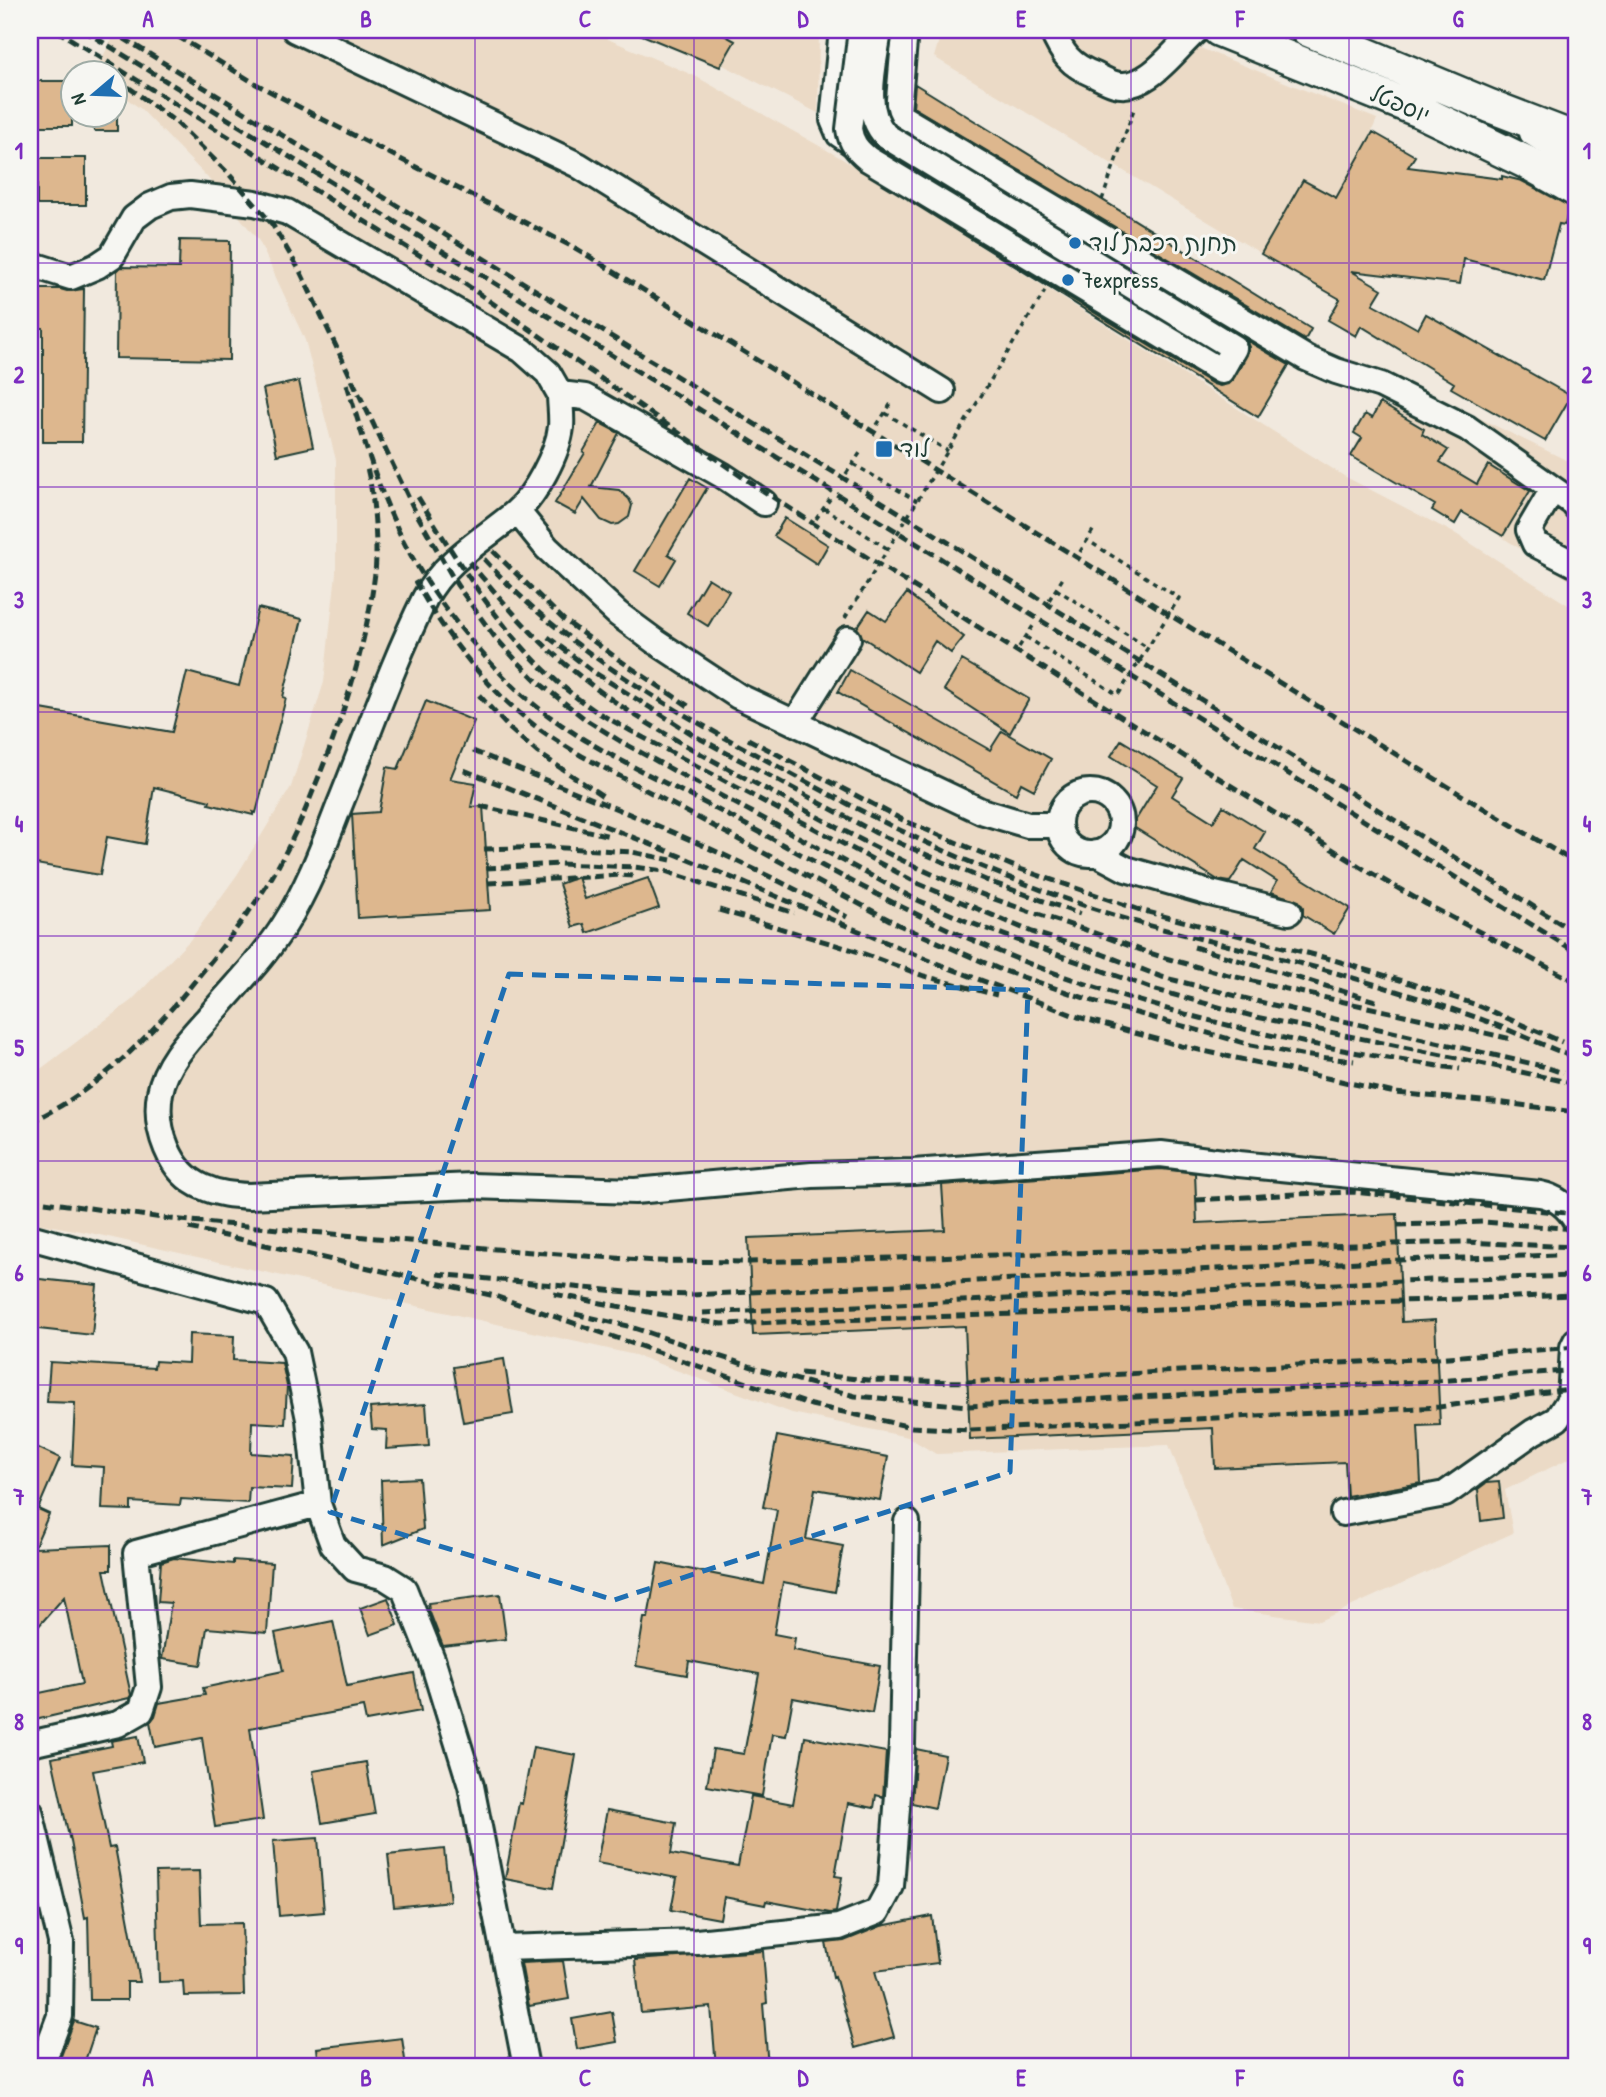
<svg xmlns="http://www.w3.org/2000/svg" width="1606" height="2097" font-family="'Patrick Hand','Playpen Sans Hebrew',sans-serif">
  <rect width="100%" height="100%" fill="#f1e9de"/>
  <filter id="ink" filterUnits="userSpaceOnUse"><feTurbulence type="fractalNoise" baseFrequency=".0143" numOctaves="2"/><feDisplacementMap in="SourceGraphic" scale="14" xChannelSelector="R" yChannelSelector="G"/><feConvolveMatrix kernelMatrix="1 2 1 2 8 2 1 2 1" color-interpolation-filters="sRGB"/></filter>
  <g filter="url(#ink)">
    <!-- built -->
    <path fill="#ebdac6" d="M117,30h453l33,7 92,39 144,81 505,319 112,58 120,76v845l-71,35 8,43 -194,88 -87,-12 -63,-164 -233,9 -28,-17 -116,-24 -157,-58 -549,-123 -56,-10v-145l102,-77 58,-60 47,-65 54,-88 33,-105 12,-109v-113l-31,-120 -46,-99 -52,-64 -66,-68 -25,-18v-17l-22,-1z
      M654,30h165l-1,83z
      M942,30h213l222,89 -70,162 -373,-224z
      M1413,386l155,75 8,-44v167l-221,-140z"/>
    <!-- building -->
    <path fill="#ddb78e" stroke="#1f3d34" stroke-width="2" d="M630,30h85l20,11 -15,26z
      M35,81h37v45h-37z
      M915,84l396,245 -6,11 -392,-233z
      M94,116h23v15h-23z
      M1373,132l42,24 -7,11 94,12v-3l20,5 47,25 -4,19 -6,-1 -15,56 -80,-21 -4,25 -109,-13 31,18 -9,15 45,25 8,-15 145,82 -26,45 -94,-53 3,-5 -93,-57 -5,10 -28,-16 12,-21 -79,-45 42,-74 33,18z
      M37,158h49v47h-49z
      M908,200l305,184 7,2 8,-2 6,-6 13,-23 2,-8 -3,-7 43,25 -31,52z
      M180,240l50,1 -1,119 -113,-2 1,-87 4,-4 58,1z
      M39,289h21l7,2 17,-2 -2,153h-39v-114h-4z
      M299,381l14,66 -36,8 -14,-66z
      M1380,403l44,26 -2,5 26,16 -8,12 37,22 11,-19 42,26 -27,45 -41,-24 -7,12 -23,-14 3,-5 -84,-49 11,-18 -8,-5 11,-19 7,4z
      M600,423l19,10 -28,54 28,3 10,9 3,6 -3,12 -10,7 -7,1 -11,-5 -17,-21 -9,15 -20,-11 30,-50 -2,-1z
      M690,478l17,10 -39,66 8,5 -16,27 -25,-15z
      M785,518l43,27 -11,19 -43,-28z
      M708,578l21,13 -21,35 -21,-13z
      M907,593l57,44 -13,16 -16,-12 -19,31 -54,-35 -5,-9 12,-18 17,11z
      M258,608l44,11 -19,78 3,1 -30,115 -3,-1v3l-44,-11 1,-3 -56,-14 -9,57 -38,-7 -7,38 -70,-12v-122l5,-33 137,24 15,-60 52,14z
      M962,660l67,39 -19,34 -66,-43z
      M850,670l140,80 12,-19 49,28 -17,31 -13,-7 -5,11 -178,-102z
      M426,701l48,20 -24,58 26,4 -5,24 12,-1 7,104 -132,8 -6,-104 27,-2 8,-45 11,2z
      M1121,740l62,38 -11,18 41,26 10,-16 42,26 -10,17 95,59 -16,26 -31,-19v-8l-4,-6 -28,-9 6,-11 -33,-21 -14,22 -12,-2 -86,-54 25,-41 -46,-29z
      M578,877l7,22 63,-21 11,30 -72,25 -3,-9 -11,3 -14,-43z
      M1161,1169l34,4 2,50 200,-9 5,108 33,-2 5,105 -22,1 3,57 -74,13 -2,-34 -130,6 -2,-40 -243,11 -5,-113 -212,9 -5,-97 197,-8 -3,-45z
      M30,1278l67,7 -5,50 -62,-7z
      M189,1334l45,2 -1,24 49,3 5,23 -2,38 -33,-2 -1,31 43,3 -2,33 -43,-2 -1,16 -67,-4 -1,6 -49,-3v8l-29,-1 2,-42 -32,-2 3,-62 -28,-1 3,-40 104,6 1,-7 33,2z
      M504,1359l9,55 -50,8 -10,-55z
      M426,1404l3,42 -43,3 1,-19 -15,-1 -2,-21z
      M777,1436l111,21 -8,43 -65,-11 -9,50 37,7 -8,46 -52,-10 -9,52 21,4 -2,12 87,16 -8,47 -79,-15 -7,38 -14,-2 -10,62 -55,-10 6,-37 31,5 15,-80 -70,-13 -2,14 -51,-9 8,-48h4l10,-55 106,21 13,-74 -14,-3z
      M30,1444l30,14 -22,51 11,5 -15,34 77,-3v25h-7l27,125 -2,3 -94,22 -5,-25 52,-11 -18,-87 -34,39z
      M419,1478l4,51 -40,16 -2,-65z
      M1499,1482l4,36 -22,3 -3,-32 8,-6z
      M174,1558l59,6v-4l39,3 -5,70 -60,-5 -6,37 -39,-6 9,-56 -13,-1 3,-40z
      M500,1594l6,45 -63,7 -14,-36 -1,-7z
      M388,1598l10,27 -28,10 -10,-27z
      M333,1621l14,65 67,-13 7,38 -55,10 -3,-14 -113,21 13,92 -48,7 -13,-89 -47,9 -5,-25 5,-6 4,-13 46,-8 -2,-7 80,-17 -8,-38z
      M138,1736l5,26 -50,9 16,77 6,-1 25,135h-13v18h-37l-2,-83 -3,1 -15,-82 -1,1 -17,-79 60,-12 -1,-5z
      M805,1737l81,15 -3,45 -7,-2 -2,13 -26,-5 -13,73 7,1 -6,35 -6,1 -64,-12 -1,4 -41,-8 -4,22 -49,-9 6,-32 -80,-15 10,-53 69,13 -5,31 67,12 13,-70 42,8z
      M533,1747l43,8 -23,133 -48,-9 14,-76 3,1z
      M916,1749l29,6 -10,53 -23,-5z
      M366,1762l9,52 -53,9 -9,-52z
      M318,1838l6,74 -45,4 -6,-75z
      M444,1849l6,52 -56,6 -6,-52z
      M199,1871l2,53 41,-1 2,72 -60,1 -1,-15 -24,1 -3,-110z
      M932,1916l6,47 -63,8 19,66 -39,11 -20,-72 -2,1 -7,-34 18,-2 37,-15z
      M763,1951l4,52 -4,1 5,63h-52l-5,-60 -70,6 -6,-53z
      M563,1961l6,38 -40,7 -8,-43z
      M612,2012l5,30 -40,7 -5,-30z
      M74,2021l22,7 -13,39h-26z
      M402,2038l4,29h-87l-2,-19z"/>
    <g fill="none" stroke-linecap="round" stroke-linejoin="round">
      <!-- minor casing -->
      <g stroke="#1f3d34" stroke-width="30">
        <path id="minor" d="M295,30l283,135 364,226
          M842,30l-9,90 6,14 25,17
          M1052,30c10,24 18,35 43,45 6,3 13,7 20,9 32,9 61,-37 82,-54
          M898,115l408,243 30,13 45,14 86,43 106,75 3,4
          M1532,133l44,27
          M893,169l12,-139
          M30,264l41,13 26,-11 15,-10 22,-38 16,-12 21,-9 19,-2 65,8 32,9 235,138 26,23 12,21 25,3 137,78 42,28
          M560,394c0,11 2,22 1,33 -3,26 -26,69 -46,86 -32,27 -70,47 -90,85 -33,67 -57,137 -85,206 -16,41 -31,82 -55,120 -21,34 -51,63 -77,94 -19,21 -43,46 -48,75 -6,35 9,80 43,94 15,7 30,8 46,9l223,-10 163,5 177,-16 101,-3 248,-18 78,10 301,30c16,3 28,13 36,27
          M1553,489l-24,41 6,14 41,21
          M517,511l30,37 71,66 38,28 82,54 243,115 47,14h31
          M795,723l53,-84
          M1059 823a31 31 0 1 1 62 0a31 31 0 1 1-62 0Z
          M1096,853l30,16 80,23 83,20
          M30,1237l236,65 29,50 14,67 9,85 15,41 22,24 30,8 19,12 28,70 39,127 55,281
          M1343,1513l102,-19 88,-62 24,-13 13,-20 3,-52 3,-6
          M30,1744l88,-20 23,-13 8,-24 -13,-134 182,-49
          M30,1812l31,130 -1,74 -19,51
          M503,1948l194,-6 142,-15 38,-15 14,-26 11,-143 5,-221"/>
      </g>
      <!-- major casing -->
      <g stroke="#1f3d34" stroke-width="37">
        <path id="major" d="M1219,30l201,81 108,52 48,27
          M1308,30l182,76 86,33"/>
      </g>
      <!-- path -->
      <path stroke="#1f3d34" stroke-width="3.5" stroke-dasharray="5 5" stroke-linecap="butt" d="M1102,200l33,-94
        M885,413l63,38
        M877,425l15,-23
        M853,464l64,37
        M846,474l14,-21
        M824,508l64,41
        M816,519l14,-20
        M1080,552l15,-25
        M1056,589l92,59
        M1049,600l14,-22
        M845,618l21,-33
        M1026,637l92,58 61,-97 -92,-58
        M1019,647l14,-21"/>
      <!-- minor -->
      <use href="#minor" stroke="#f6f6f2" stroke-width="24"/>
      <!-- major -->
      <use href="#major" stroke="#f6f6f2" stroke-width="32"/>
      <!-- rail -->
      <path stroke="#1f3d34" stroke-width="5" stroke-dasharray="10 5" stroke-linecap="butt" d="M56,30l402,249 287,200 69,45 550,345 62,35 150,78
        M83,30c499,306 996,614 1493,922
        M110,30l828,506 638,397
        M177,36l79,48 64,34 257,131 896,553 103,61
        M116,78l61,45 52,51 43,50 28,47 114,238 43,76 37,51 22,24 22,22 47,37 35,22 60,33 233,124 58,25 71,26 114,41 100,27 206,42 114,25
        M347,384c16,55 33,112 59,162 26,49 62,94 100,133 60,61 139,92 212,131 108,57 215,119 331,161 132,48 272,79 411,98
        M418,497c48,78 98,161 176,213 12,8 25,14 37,21l288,153 113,48 70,22 60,23 98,25 282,64 21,7
        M493,551l71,69 54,39 72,48
        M484,559c73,81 165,138 260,189 88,48 175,96 269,131 41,16 84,32 127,44 62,17 126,31 189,48 49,14 98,29 146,46 34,12 67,28 101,41
        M469,562c32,37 63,75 101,106 57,48 129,85 194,120 64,34 127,70 194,97 42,17 85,31 128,45 27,9 54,21 83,29 112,32 228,53 342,80
        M415,581c27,49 65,99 108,135 18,16 39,28 59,40l317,169 100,44 94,32 158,44 50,10 53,6
        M548,637l44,34 105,66 179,96 112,48 92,33
        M479,695l30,33 29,25 65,43
        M748,739l155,81 117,49 120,41 194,50 69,21 74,24 85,37
        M473,751c126,51 255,99 374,166
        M464,770l216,86 253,106 145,55 103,29 214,47 109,10 72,9
        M480,806l130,30
        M484,849l64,-2 84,5 39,8
        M486,868l74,-4 74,3 31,4 129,42
        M488,883l132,-8 14,1
        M719,910l137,41 68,25 73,19
        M1194,947l185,55
        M30,1122c64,-29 116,-82 160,-135 29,-36 58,-71 82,-110 17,-29 31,-60 43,-91 28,-68 51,-139 60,-213 3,-27 -1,-79 -8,-105
        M30,1200l140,19 348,32 137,10 95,1 714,-20 112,5
        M1196,1200l100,-6 58,-2 222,22
        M1397,1225l86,-3 93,7
        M189,1228l306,68 316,109 101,22 58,3 469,-23 137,-19
        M437,1274l201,19 54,2 707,-35 160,-5
        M554,1294l131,25 37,5 854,-29
        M702,1313l698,-32 176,-5
        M575,1314l53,12 127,42 100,28 114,10 468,-25 139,-11
        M801,1373l67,7 99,2 469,-24 140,-11"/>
      <!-- minor-bridge casing -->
      <g stroke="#1f3d34" stroke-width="30" stroke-linecap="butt">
        <path id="minor-bridge" d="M861,30l-12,99c2,14 8,21 19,30l353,212 13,-23 -348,-212c-26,-27 -11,-73 -7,-106"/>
      </g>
      <!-- path-bridge -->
      <path stroke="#1f3d34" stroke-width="3.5" stroke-dasharray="5 5" stroke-linecap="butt" d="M866,585l179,-294"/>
      <!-- minor-bridge -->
      <use href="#minor-bridge" stroke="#f6f6f2" stroke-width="24"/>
    </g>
  </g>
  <!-- marked area -->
  <path fill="none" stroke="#1f6fb2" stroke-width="5" stroke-dasharray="14 9" stroke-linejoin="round" d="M509,974l519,16 -18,482 -396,128 -284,-88z"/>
  <!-- grid -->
  <path fill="none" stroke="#7b2cbf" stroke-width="2" stroke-opacity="0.55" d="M257,30v2037M475,30v2037M694,30v2037M912,30v2037M1131,30v2037M1349,30v2037M30,263h1546M30,487h1546M30,712h1546M30,936h1546M30,1161h1546M30,1385h1546M30,1610h1546M30,1834h1546"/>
  <!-- markers -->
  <g fill="#1f6fb2" stroke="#f6f6f2" stroke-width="2.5">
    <circle cx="1075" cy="243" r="7"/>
    <circle cx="1068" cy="280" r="7"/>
    <rect x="875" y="440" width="18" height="18" rx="3.5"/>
  </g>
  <g text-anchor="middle" stroke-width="6" stroke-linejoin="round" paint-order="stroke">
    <!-- street labels -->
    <g font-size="23" fill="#1f3d34" stroke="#f6f6f2">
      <text transform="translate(1400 104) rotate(23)" y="8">יוספטל</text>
    </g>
    <!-- poi labels -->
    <g font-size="23" fill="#1f3d34" stroke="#f6f6f2" text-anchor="start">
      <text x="1089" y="251">תחנת רכבת לוד</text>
      <text x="1082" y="288">7express</text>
      <text x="900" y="457">לוד</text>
    </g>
  </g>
  <!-- margin -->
  <rect width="1606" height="2097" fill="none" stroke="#f6f6f2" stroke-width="77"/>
  <!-- north arrow -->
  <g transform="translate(94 94) rotate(251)"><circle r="33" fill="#f6f6f2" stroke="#a0aca6" stroke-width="2"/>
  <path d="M0-5L12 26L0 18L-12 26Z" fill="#1f6fb2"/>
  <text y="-10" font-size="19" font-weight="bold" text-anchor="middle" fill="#1f3d34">N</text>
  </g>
  <rect x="38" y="38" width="1530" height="2020" fill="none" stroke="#7b2cbf" stroke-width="2.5"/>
  <g font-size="23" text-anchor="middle" font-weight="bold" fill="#7b2cbf">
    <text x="148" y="27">A</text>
    <text x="366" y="27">B</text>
    <text x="585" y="27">C</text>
    <text x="803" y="27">D</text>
    <text x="1021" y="27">E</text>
    <text x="1240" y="27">F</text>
    <text x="1458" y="27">G</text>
    <text x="19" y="159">1</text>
    <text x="1587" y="159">1</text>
    <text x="19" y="383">2</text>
    <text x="1587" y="383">2</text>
    <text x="19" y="608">3</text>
    <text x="1587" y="608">3</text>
    <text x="19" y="832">4</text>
    <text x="1587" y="832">4</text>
    <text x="19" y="1056">5</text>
    <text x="1587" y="1056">5</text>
    <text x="19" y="1281">6</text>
    <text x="1587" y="1281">6</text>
    <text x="19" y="1505">7</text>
    <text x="1587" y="1505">7</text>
    <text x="19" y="1730">8</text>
    <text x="1587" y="1730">8</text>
    <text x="19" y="1954">9</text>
    <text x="1587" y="1954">9</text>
    <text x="148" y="2086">A</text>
    <text x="366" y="2086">B</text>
    <text x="585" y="2086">C</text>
    <text x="803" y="2086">D</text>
    <text x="1021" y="2086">E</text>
    <text x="1240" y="2086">F</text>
    <text x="1458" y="2086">G</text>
  </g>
</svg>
